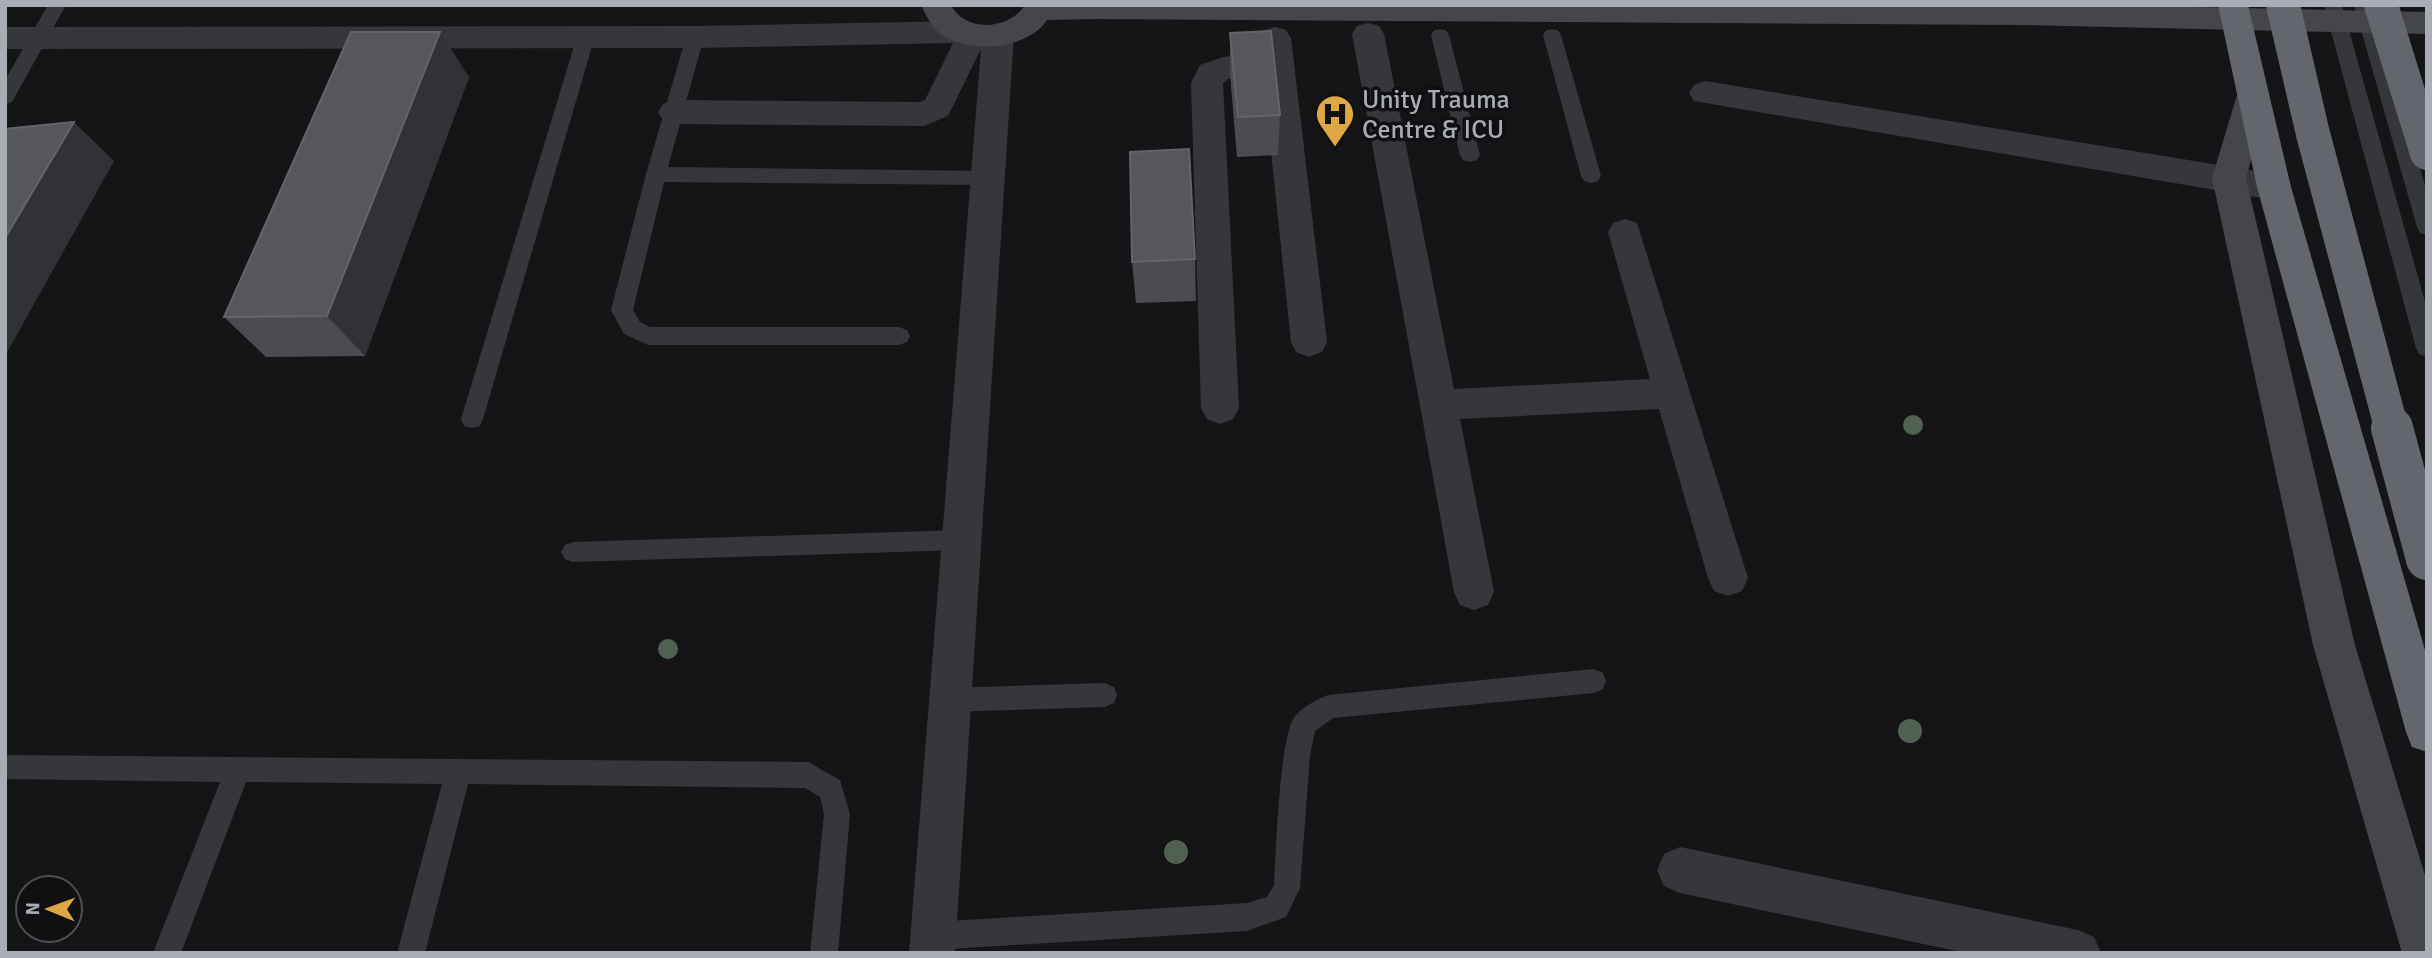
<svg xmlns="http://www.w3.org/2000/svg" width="2432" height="958" font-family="Signika,sans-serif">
  <rect width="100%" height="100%" fill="#151517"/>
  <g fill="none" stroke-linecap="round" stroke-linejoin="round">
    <!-- lane -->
    <path fill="#36373b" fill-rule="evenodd" d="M48,5h18l-54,97 -7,2v-24z
      M2324,5h18l85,304v48l-8,-3 -3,-6z
      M2354,5h18l55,187v43l-7,-2 -3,-6z
      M1440,29l6,1 3,5 31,120 -3,5 -7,2 -7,-2 -3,-5 -29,-120 3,-5z
      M1552,29l6,1 3,5 40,141 -3,5 -7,2 -7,-2 -3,-5 -38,-141 3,-5z
      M586,30l7,1 2,5 -112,383 -3,7 -8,2 -8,-2 -3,-7 116,-383 2,-5z
      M695,31l7,1 2,5 -36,130 320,4 7,2 3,5 -3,5 -7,2 -324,-3 -31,128 7,12 10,5h249l8,3 3,6 -3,6 -8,3h-251l-24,-11 -13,-24 35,-136 40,-137 2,-5z
      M961,530l8,3 4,7 -4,7 -8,3 -388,12 -8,-3 -4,-7 4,-7 8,-3z
      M1594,669l9,4 3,8 -3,8 -9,4 -261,25 -18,13 -5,25 -10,132 -14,29 -39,14 -314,19 -10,-4 -4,-10 4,-10 10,-4 314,-19 20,-6 7,-12c2,-30 5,-152 22,-170 8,-9 22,-16 32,-20z
      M1105,683l9,4 3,8 -3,8 -9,4 -155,5 -9,-4 -3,-8 3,-8 9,-4z
      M5,755l803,7 32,18 10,34 -12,139h-28l14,-139 -4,-17 -15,-9 -337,-4 -43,169h-28l45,-169 -196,-2 -65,171h-28l67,-171 -215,-3z"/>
    <!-- street -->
    <path fill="#36373b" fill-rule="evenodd" d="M962,21l24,8 12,-6 11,3 5,8 -59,919h-46l72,-904 -33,67 -24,10 -250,-2 -11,-4 -5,-8 5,-8 11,-4 246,2 5,-2 28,-57 -258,5 -690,1v-22l690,-1z
      M1368,23l11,3 5,8 70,355 196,-10 -42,-147 5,-9 12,-4 12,4 111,355 -6,13 -14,5 -14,-5 -6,-13 -49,-169 -199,10 34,173 -6,13 -14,5 -14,-5 -6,-13 -102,-558 5,-8z
      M1275,27l11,3 5,8 36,304 -5,10 -13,5 -13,-5 -5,-10 -28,-267 -35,4 -5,4 16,325 -6,11 -13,5 -13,-5 -6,-11 -10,-325 9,-18 23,-8 38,-4 -2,-15 5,-8z
      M1705,81l569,93 12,4 5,9 -5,9 -12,4 -580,-99 -5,-8 5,-8z
      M1680,847l398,83 16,7 7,16h-135l-286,-60 -16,-7 -7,-16 7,-16z"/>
    <!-- secondary -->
    <path fill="#45464b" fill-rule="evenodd" d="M921,5h30c14,28 58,25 74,0h1080l322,7v22l-409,-9 -922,-6 -49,1c-20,30 -75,33 -103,16 -12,-7 -17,-19 -23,-31z
      M2253,83l11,4 5,8 -23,83 109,467 72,237v71h-25l-89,-308 -101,-467 25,-83 5,-8z"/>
    <!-- highway -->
    <path fill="#63666c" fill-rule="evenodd" d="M2218,5h30l43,182 136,470v95l-15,-5 -6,-15 -149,-545z"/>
    <!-- highway-bridge-far1 -->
    <path stroke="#63666c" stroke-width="34" d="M2283,5l30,129 79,296
      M2381,5l46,148"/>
    <!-- highway-bridge -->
    <path stroke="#63666c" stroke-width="42" d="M2392,428l35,131"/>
  </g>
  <!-- trees -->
  <g fill="#506152">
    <circle cx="1913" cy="425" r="10"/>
    <circle cx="668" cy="649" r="10"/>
    <circle cx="1910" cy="731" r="12"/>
    <circle cx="1176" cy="852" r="12"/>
  </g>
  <!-- wall -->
  <path fill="#4b4c51" d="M1230,33l50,82 -2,40 -41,2 -7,-83z
    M469,77l-104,279 -99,1 -42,-40z
    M1195,259l1,42 -60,2 -4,-41z"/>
  <!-- shaded-wall -->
  <path fill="#313235" d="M440,32l29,45 -104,279 -38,-40z
    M74,122l40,39 -109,195v-118z"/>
  <!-- building -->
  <path fill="#55575b" stroke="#626469" stroke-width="2" d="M1271,31l9,84 -42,2 -8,-84z
    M351,32h89l-113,284 -103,1z
    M74,122l-69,116v-109z
    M1189,149l6,110 -63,3 -2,-110z"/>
  <!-- icons -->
  <defs>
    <g id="hospital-pin" transform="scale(2.0125)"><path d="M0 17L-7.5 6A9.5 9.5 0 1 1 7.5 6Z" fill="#dfa644" stroke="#101012"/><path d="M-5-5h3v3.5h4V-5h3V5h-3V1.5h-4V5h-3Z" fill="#111"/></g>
  </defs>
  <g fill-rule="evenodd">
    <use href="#hospital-pin" x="1335" y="114"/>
  </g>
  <g text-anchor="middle" stroke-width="7" stroke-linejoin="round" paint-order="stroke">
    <!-- poi labels -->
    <g font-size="26" fill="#a8adb5" stroke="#101012" text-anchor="start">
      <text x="1362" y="108">Unity Trauma<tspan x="1362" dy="30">Centre &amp; ICU</tspan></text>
    </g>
  </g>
  <!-- border -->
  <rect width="2432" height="958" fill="none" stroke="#a8adb5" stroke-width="14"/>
  <!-- north arrow -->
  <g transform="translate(49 909) rotate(271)"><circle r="33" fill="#101012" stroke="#4d4f53" stroke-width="2"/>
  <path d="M0-5L12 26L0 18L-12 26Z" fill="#dfa644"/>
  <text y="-10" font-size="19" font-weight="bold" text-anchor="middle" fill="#a8adb5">N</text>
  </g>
</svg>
